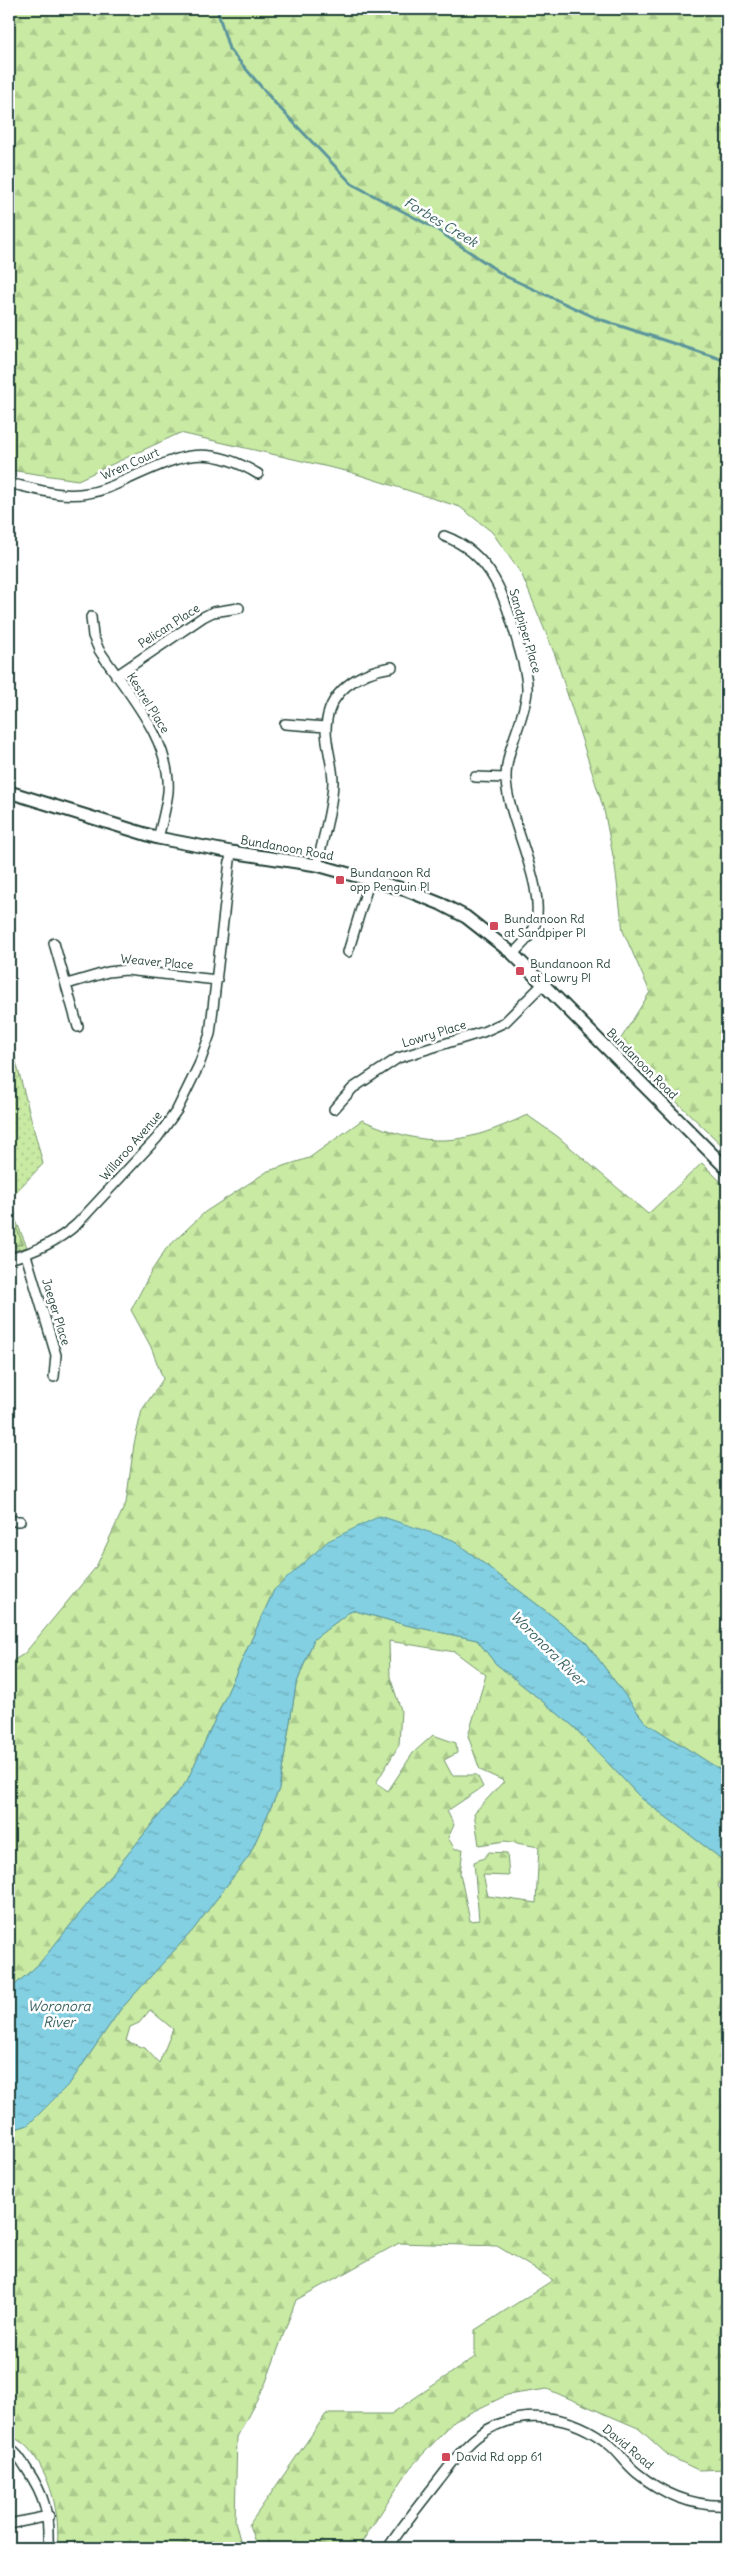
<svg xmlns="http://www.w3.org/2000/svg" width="736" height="2557" font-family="Delius,sans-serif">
  <defs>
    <pattern id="grass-dots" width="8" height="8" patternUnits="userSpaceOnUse" patternTransform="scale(1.25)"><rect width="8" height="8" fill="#c8eaa3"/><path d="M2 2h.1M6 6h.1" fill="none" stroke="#abca8d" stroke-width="1.8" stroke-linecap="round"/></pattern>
    <pattern id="forest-firs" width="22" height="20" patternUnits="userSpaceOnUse" patternTransform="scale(1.25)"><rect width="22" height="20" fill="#c8eaa3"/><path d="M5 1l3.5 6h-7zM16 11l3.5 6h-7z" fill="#abca8d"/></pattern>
    <pattern id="water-ripples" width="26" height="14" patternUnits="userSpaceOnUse" patternTransform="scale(1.25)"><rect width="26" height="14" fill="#83d0e2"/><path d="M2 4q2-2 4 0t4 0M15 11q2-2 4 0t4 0" fill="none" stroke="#6baab8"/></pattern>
  </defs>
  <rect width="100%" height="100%" fill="#fff"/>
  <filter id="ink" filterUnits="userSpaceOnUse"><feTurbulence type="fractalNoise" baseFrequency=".02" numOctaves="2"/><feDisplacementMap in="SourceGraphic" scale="10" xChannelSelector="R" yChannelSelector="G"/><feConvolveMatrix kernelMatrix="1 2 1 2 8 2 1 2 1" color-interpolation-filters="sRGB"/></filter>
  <g filter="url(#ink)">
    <!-- grass -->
    <path fill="url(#grass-dots)" stroke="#74946c" d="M9,1035l34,129 -34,35z
      M9,1204l18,43 -18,5z"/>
    <!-- forest -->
    <path fill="url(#forest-firs)" stroke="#74946c" fill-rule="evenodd" d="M9,9h718v1141l-110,-105 33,-53 -27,-61 -8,-65 -11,-56 -49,-155 -33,-80 -30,-43 -32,-25 -110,-35 -170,-39 -102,47 -69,-10z
      M527,1115l30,21 91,78 54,-51 25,25v586l-82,-52 -60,-81 -132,-101 -179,50 -87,191 -148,183 -30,26v-327l15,-9 72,-87 30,-64 8,-59 8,-34 21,-31 -12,-32 -20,-37 21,-40 14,-21 39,-37 63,-41 41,-13 53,-38c66,29 100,26 165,-5z
      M9,1210l14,34 -14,3z
      M352,1610l54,15 71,15 18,23 78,63 68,72 86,65v21l-7,-2 -2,4 6,8 3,14v561l-29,1 -29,-14 -31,-28 -91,-39 -40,6 -52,25 -45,48 -52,80h-101l-8,-23 77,-111h65l84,-57v-27l78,-50 -56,-34 -98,-3 -103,57 -30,82 -29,55 -2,84 7,27h-185c4,-33 -7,-75 -29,-100 -5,-6 -13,-9 -19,-14v-303l19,-6 42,-42 50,-73 73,-80 56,-74 30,-67 17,-104 18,-46zM389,1641l66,11 31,23 -18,61 12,34 24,11 -30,32 5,32 26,-4 34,6 -3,56 -48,-7 -5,-21 26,1 -2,-23 -18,-1 -5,6 -10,4 5,58 -9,1 -10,-48 3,-24h-8l-7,-11 6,-13 -7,-14 36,-24 -6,-12h-25l-8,-15 13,-7 -1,-10 -23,-8 -20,18 -25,38 -12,-8 23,-38 2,-35 -11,-33zM150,2010l23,19 -14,34 -14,-15 -19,-7 4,-14 9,-4z"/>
    <!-- water -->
    <path fill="url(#water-ripples)" stroke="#5b959c" d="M380,1516l73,24 132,101 60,81 82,52v89l-86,-65 -68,-72 -78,-63 -18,-23 -71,-15 -54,-15 -38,29 -18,46 -17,104 -30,67 -56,74 -73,80 -50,73 -42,42 -19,6v-141l30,-26 148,-183 87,-191 54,-49z"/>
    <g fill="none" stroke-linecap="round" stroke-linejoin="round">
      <!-- stream -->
      <path stroke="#5b959c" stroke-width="3" d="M217,9l12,40 46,54 77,81 84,45 69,47 91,42 131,43"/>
      <!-- street casing -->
      <g stroke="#1f3d34" stroke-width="12">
        <path id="street" d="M9,483c26,6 53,15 79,10 15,-2 27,-8 40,-14 52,-23 77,-37 130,-5
          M444,536c49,18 61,62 74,108 4,15 10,32 9,48 -3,30 -22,58 -21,88 2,42 43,110 28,148 -4,10 -14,18 -21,26
          M91,617l2,19 6,14c27,41 73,90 69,142 -2,16 -6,31 -10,46
          M116,676l87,-59 10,-5 26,-4
          M285,724l41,3
          M475,777l31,1
          M317,865c6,-27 15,-55 16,-83 0,-18 -7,-35 -7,-53 1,-38 33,-57 66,-62
          M54,943l24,84
          M348,952l22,-73
          M67,984l41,-12 18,-2 91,10
          M334,1109l19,-21 45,-30 85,-26 22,-10 38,-38
          M26,1255l30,100 -2,22
          M9,1259c26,-7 48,-17 68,-35l80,-86 20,-28 22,-45 11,-31 21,-182
          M9,1521h11
          M9,2448c8,5 12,12 17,20 20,29 23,46 22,80
          M9,2524l40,-8
          M388,2548c15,-23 33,-45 50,-67 12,-15 24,-33 40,-45 40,-30 96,-22 133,10 9,8 16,19 26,27 26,21 56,34 90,32"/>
      </g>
      <!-- secondary casing -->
      <g stroke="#1f3d34" stroke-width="15">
        <path id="secondary" d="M9,792l149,46 73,14 86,13 89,25 35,14 25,13 47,37 214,215"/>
      </g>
      <!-- street -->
      <use href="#street" stroke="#fff" stroke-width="9"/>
      <!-- secondary -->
      <use href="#secondary" stroke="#fff" stroke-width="11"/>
    </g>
  </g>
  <!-- markers -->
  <g fill="#d1495b" stroke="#fff" stroke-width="2">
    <rect x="335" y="875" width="10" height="10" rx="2.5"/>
    <rect x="489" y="921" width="10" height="10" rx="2.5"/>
    <rect x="515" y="966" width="10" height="10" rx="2.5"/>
    <rect x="441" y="2452" width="10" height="10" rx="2.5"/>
  </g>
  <g text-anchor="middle" stroke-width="5" stroke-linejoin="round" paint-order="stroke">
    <!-- street labels -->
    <g font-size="12" fill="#1f3d34" stroke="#fff">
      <text transform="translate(130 464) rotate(-24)" y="4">Wren Court</text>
      <text transform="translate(169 626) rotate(-33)" y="4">Pelican Place</text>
      <text transform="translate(525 631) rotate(74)" y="4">Sandpiper Place</text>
      <text transform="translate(148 703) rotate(58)" y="4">Kestrel Place</text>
      <text transform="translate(287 848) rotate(10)" y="4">Bundanoon Road</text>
      <text transform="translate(157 962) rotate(5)" y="4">Weaver Place</text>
      <text transform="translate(434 1034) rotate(-17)" y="4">Lowry Place</text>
      <text transform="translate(642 1064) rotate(45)" y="4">Bundanoon Road</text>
      <text transform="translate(131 1146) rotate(-49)" y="4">Willaroo Avenue</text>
      <text transform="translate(56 1312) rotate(73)" y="4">Jaeger Place</text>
      <text transform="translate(628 2447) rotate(40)" y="4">David Road</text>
    </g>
    <!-- poi labels -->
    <g font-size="12" fill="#1f3d34" stroke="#fff" text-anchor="start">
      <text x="350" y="877">Bundanoon Rd<tspan x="350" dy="14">opp Penguin Pl</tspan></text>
      <text x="504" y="923">Bundanoon Rd<tspan x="504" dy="14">at Sandpiper Pl</tspan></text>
      <text x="530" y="968">Bundanoon Rd<tspan x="530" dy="14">at Lowry Pl</tspan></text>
      <text x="456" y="2461">David Rd opp 61</text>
    </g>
    <!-- water labels -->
    <g font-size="14" font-style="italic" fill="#386260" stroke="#fff">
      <text transform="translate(441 222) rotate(31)" y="5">Forbes Creek</text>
      <text transform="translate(548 1648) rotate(45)" y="5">Woronora River</text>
      <text x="59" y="2011">Woronora<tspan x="59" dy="16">River</tspan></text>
    </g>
  </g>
  <!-- margin -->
  <rect width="736" height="2557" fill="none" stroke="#fff" stroke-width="30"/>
  <rect x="15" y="15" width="706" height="2527" fill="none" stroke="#1f3d34" stroke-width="2" filter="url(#ink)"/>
</svg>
